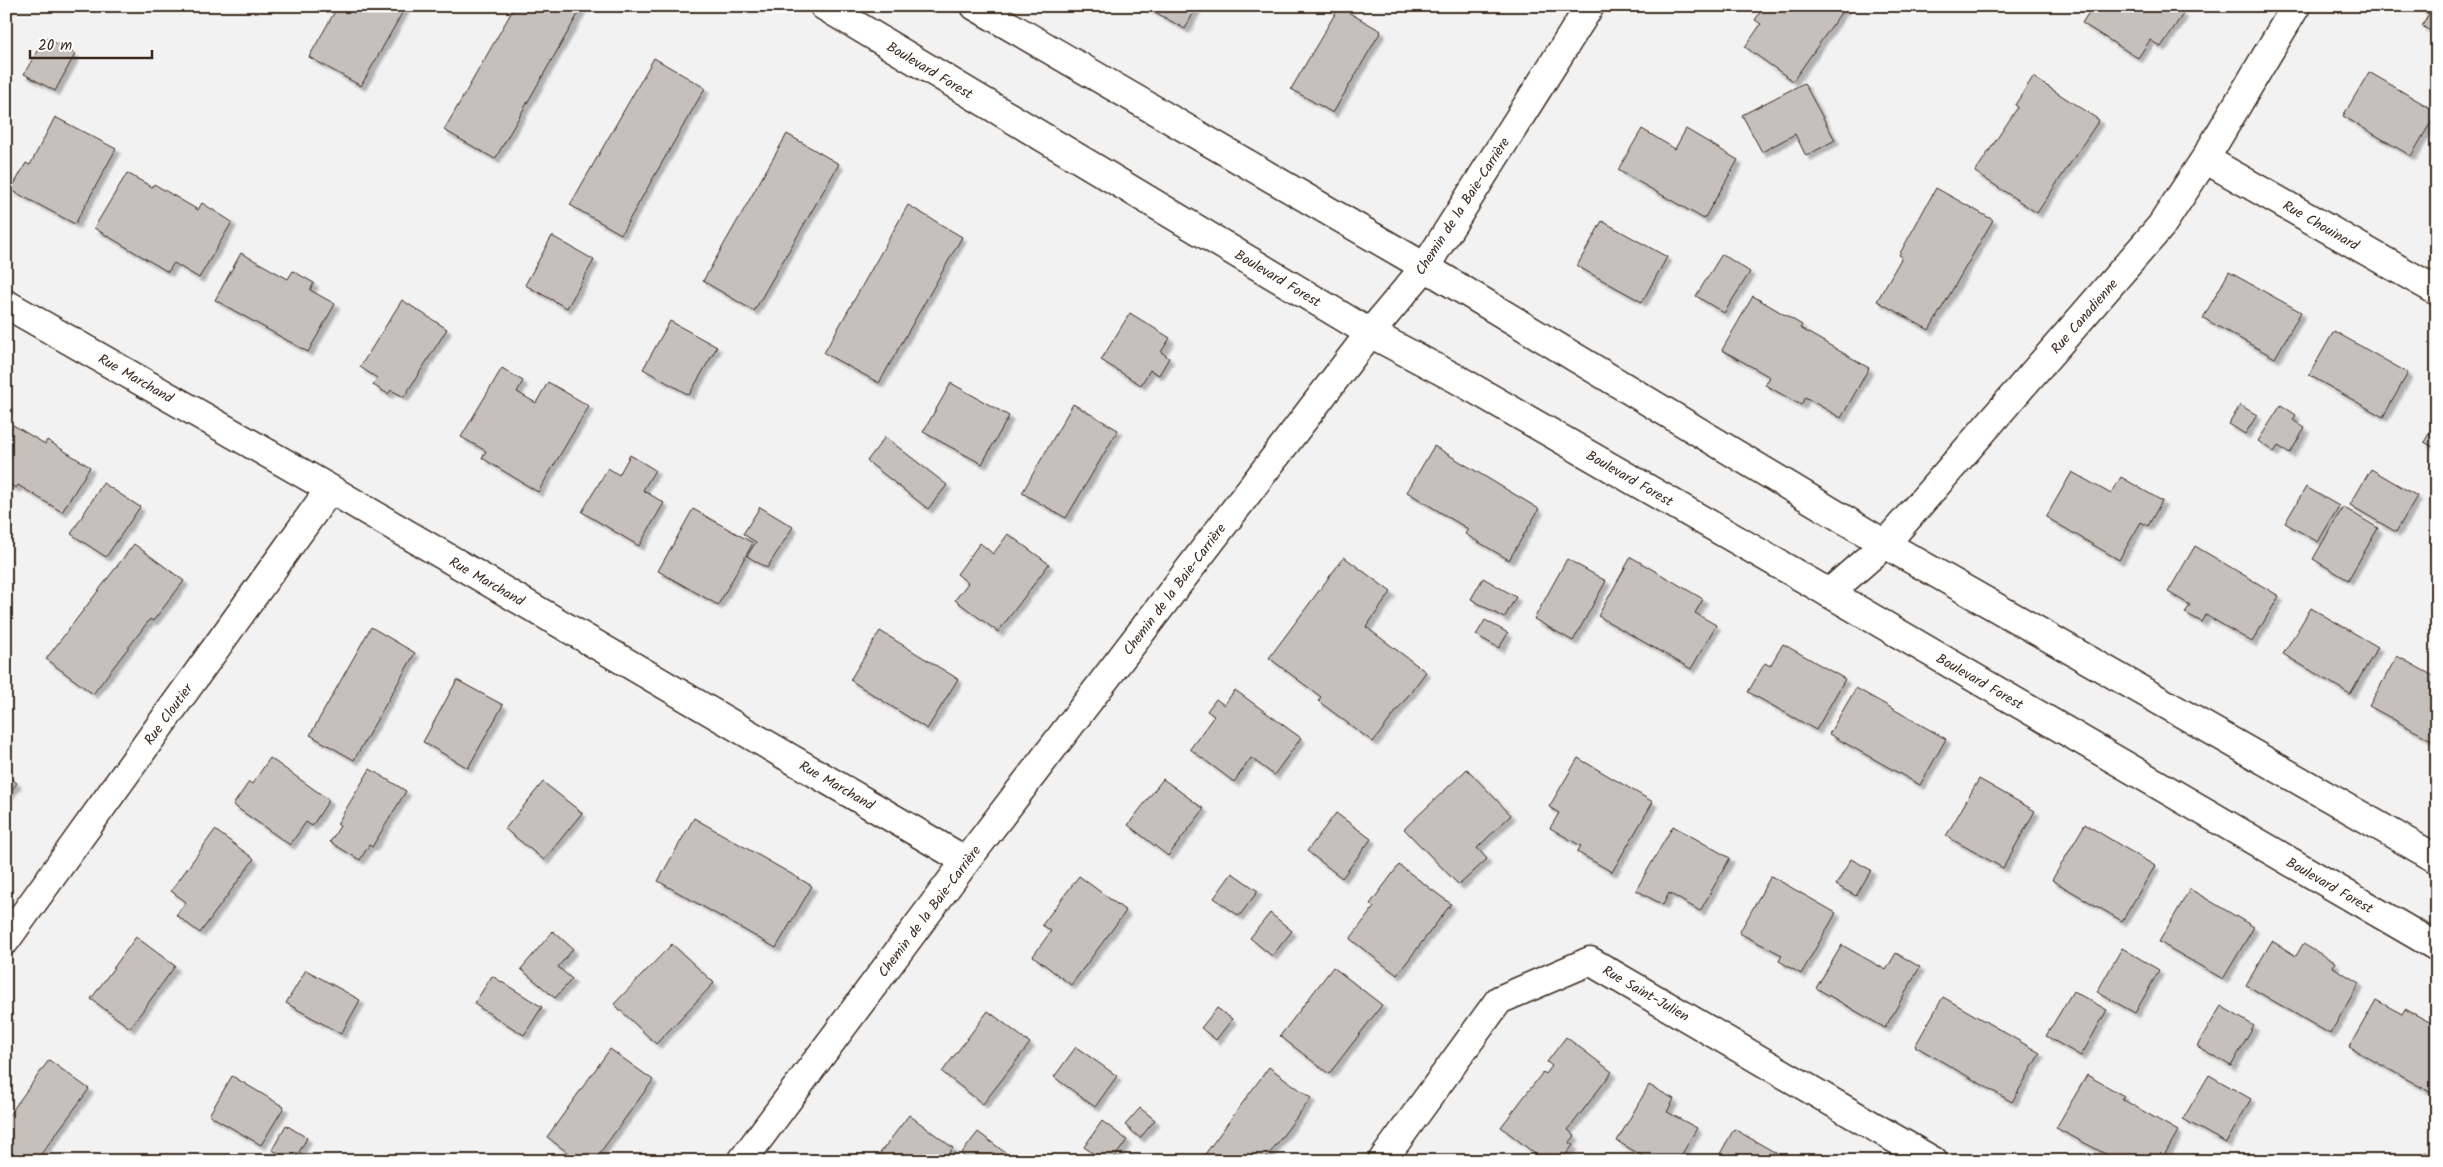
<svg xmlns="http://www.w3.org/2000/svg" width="2443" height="1167" font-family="Kalam,sans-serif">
  <defs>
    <filter id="shadow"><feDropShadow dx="4.5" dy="4.5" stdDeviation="1" flood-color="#0004"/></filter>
  </defs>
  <rect width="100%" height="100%" fill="#f3f2f2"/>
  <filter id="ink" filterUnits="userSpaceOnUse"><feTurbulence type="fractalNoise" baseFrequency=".02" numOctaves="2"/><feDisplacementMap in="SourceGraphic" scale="10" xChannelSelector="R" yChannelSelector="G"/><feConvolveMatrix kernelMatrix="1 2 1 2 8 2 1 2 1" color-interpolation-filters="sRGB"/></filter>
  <g filter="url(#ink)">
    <!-- building -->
    <path fill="#c6c0bd" stroke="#3b2a1e" filter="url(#shadow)" d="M338,6h68l-45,80 -52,-29z
      M515,6h61l5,3 -86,150 -51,-29z
      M1144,6h53l-12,23z
      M1764,6h80l1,1 -52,74 -48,-34 16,-23 -6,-4z
      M2093,6h78l12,8 -22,33 -11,-7 -12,18 -56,-35z
      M2420,6h17v29l-15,-9 7,-12 -10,-6z
      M1339,7l42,24 -48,82 -42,-24z
      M45,37l30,17 -20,37 -31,-17z
      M654,58l51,30 -84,146 -51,-29z
      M2369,72l68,40 -26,44 -68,-40z
      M2033,77l66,43 -62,93 -62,-41 43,-65 -3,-2z
      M1804,83l31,57 -29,16 -11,-22 -33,18 -20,-37z
      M55,117l61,32 -41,75 -64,-34 15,-27 4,2z
      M1642,129l33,20 11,-20 52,31 -34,59 -86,-49z
      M787,134l52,30 -85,147 -51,-30z
      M127,173l25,14 2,-3 44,26 4,-7 30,19 -33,56 -25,-15 -6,9 -74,-44z
      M1936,188l57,32 -64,110 -52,-29 25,-44 -3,-2z
      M908,205l54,32 -83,146 -55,-30z
      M1602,221l65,36 -25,45 -65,-36z
      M552,236l42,24 -27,48 -42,-23z
      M241,253l47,26 5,-8 21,12 -4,7 25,14 -27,48 -93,-52z
      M1722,254l28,18 -26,41 -28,-17z
      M2229,272l72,40 -26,46 -72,-40z
      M1753,296l49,29 -2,3 69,40 -28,50 -36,-21 -4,8 -36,-20 5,-8 -48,-27z
      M402,300l45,29 -43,68 -13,-7 -3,4 -15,-9 4,-7 -17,-11z
      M1130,313l40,25 -9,14 8,6 -10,17 -9,-5 -9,15 -40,-25z
      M670,321l47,26 -28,48 -46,-26z
      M2334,331l74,42 -25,44 -74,-42z
      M502,368l21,13 -6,11 19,11 12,-21 41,24 -51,86 -56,-34 4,-7 -25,-14z
      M951,383l58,33 -27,48 -59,-32z
      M1073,404l45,26 -52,88 -44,-25z
      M2240,405l17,10 -12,19 -16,-10z
      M2281,405l15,10 -3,5 12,8 -15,25 -12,-7 -4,6 -16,-11z
      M2437,420v29l-13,-7z
      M13,425l32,19 2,-4 43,27 -28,45 -44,-27 -2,3 -10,-6v-47z
      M885,437l62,48 -19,24 -61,-48z
      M1434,446l105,63 -30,51 -44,-26 3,-5 -61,-37z
      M630,455l25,15 -12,20 21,13 -25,43 -57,-34 26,-44 11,7z
      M2371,469l46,27 -21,36 -46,-27z
      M2072,472l39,22 10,-17 41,24 -14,25 -7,-4 -22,38 -73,-43z
      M103,483l37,24 -34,50 -35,-23z
      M2306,487l33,19 -21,36 -33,-19z
      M760,507l33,20 -26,41 -20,-12 9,-14 -13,-8z
      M2343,507l35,21 -30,52 -35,-21z
      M693,509l60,34 -35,62 -60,-34z
      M1008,534l41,30 -51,68 -43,-32 13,-17 -11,-9 23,-31 13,11z
      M134,544l50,37 -31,40 -3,-2 -57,75 -47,-35z
      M2195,546l84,50 -27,46 -46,-27 -4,7 -17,-9 5,-8 -22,-13z
      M1344,557l47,35 -25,35 60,45 -53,70 -55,-41 3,-4 -52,-39z
      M1631,557l72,42 -8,14 21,12 -25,44 -93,-53z
      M1567,559l39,22 -33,60 -39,-22z
      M1483,578l33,19 -12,21 -33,-19z
      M2311,608l67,39 -28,47 -67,-40z
      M1485,620l23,13 -9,15 -23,-13z
      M371,627l44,26 -61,107 -44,-25z
      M880,631l78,48 -31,50 -77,-49z
      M1783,644l62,35 -29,51 -68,-38 17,-29 5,3z
      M2397,656l40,22v60l-2,4 -66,-36z
      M457,680l46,25 -35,63 -45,-26z
      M1856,688l90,51 -26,46 -91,-51z
      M1235,690l66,48 -27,37 -23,-17 -17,24 -44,-33 24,-33 -7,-5 9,-12 8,6z
      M270,758l59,42 -17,26 -6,-4 -16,23 -57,-40 16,-23 3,2z
      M1578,758l75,44 -41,70 -35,-20 4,-6 -31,-18 9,-15 -10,-6z
      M370,769l36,22 -34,56 -3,-2 -9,15 -30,-18 10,-16 -3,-2z
      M1467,769l44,46 -34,33 10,11 -28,26 -55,-56z
      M6,775l11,8 -11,14z
      M1163,779l41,30 -36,47 -40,-31z
      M1979,779l56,32 -32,57 -57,-32z
      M543,782l39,31 -38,47 -39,-31z
      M1336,813l35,26 -29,39 -35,-27z
      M694,818l118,68 -36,62 -118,-67z
      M2085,824l70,42 -33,55 -70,-41z
      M1673,826l57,32 -30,53 -31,-18 -6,12 -27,-15z
      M215,830l39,29 -54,74 -24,-18 10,-13 -15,-11z
      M1851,859l20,11 -15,26 -20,-11z
      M1399,865l52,39 -54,71 -47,-36 24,-32 -4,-3z
      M1232,873l26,18 -19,25 -25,-18z
      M1079,876l47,35 -55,74 -38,-29 18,-25 -9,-6z
      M1771,876l65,37 -35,61 -22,-13 3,-6 -43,-22z
      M2190,889l64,38 -31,52 -64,-37z
      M1270,913l22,18 -20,25 -22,-18z
      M553,931l20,18 -15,18 14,12 -17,19 -34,-29z
      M136,937l39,29 -45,62 -39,-29z
      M2272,941l24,15 7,-12 32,18 -2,5 26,16 -29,51 -84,-49z
      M672,944l42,39 -58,61 -42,-40z
      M1842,945l44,25 10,-17 24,14 -35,61 -69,-40z
      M2122,948l37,22 -24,43 -38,-21z
      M1333,967l49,38 -53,69 -49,-38z
      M306,970l54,30 -19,34 -55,-31z
      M492,976l50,31 -18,28 -50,-31z
      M2073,991l34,19 -26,46 -35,-20z
      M1943,997l97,56 -28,49 -97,-56z
      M2376,1000l26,14 3,-5 32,17v70l-88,-49z
      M2221,1006l33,20 -23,40 -34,-20z
      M1217,1008l15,11 -16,21 -15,-12z
      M988,1011l42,32 -47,61 -41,-32z
      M1566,1037l46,35 -44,58 7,6 -6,7 4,2 -12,16h-17l-43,-34 42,-55 3,2 6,-8 -5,-4z
      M1076,1047l41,29 -22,31 -41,-30z
      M610,1049l43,31 -59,81h-15l-32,-24z
      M49,1060l40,29 -53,72h-21l-9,-6v-36z
      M1269,1067l42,31 -47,63h-64z
      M2087,1075l37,21 -2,3 56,32 -17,30h-42l-63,-33z
      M2209,1075l42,24 -25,44 -43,-24z
      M232,1076l52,31 -23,38 -52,-30z
      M1649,1085l25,14 -7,13 30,16 -19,33h-27l-34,-20z
      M1140,1108l15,12 -15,18 -15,-13z
      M909,1115l44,33 -10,13h-69z
      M1102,1121l25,19 -15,21h-8l-20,-14z
      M286,1125l21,13 -13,23 -22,-11z
      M1734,1129l56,32h-74z
      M978,1132l38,29h-46l-9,-7z
      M2426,1152l11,6v3h-16z"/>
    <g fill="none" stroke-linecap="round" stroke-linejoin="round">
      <!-- street casing -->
      <g stroke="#3b2a1e" stroke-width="31">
        <path id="street" d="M2205,159l232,132
          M6,304l324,185 636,372
          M1829,593l56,-49 276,-318 44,-67 91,-153
          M6,940l324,-451
          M742,1161l224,-300 404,-528 55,-66 165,-261
          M1382,1161l117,-161 91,-39 343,200"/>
      </g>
      <!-- secondary casing -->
      <g stroke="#3b2a1e" stroke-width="31">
        <path id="secondary" d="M824,6l546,327 87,46 372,214 608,354
          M975,6l450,261 460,277 552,315"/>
      </g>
      <!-- street -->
      <use href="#street" stroke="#fff" stroke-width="28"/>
      <!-- secondary -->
      <use href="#secondary" stroke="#fff" stroke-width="28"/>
    </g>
  </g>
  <g text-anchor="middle" stroke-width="5" stroke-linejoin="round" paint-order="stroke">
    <!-- street labels -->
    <g font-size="14" fill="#3b2a1e" stroke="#fff">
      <text transform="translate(930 70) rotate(31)" y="5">Boulevard Forest</text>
      <text transform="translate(1462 206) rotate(-57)" y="5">Chemin de la Baie-Carrière</text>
      <text transform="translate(2321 225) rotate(30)" y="5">Rue Chouinard</text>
      <text transform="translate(1278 278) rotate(31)" y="5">Boulevard Forest</text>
      <text transform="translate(2084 316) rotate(-49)" y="5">Rue Canadienne</text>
      <text transform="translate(136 378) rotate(30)" y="5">Rue Marchand</text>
      <text transform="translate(1630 478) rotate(30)" y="5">Boulevard Forest</text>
      <text transform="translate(487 581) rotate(30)" y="5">Rue Marchand</text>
      <text transform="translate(1174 589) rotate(-53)" y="5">Chemin de la Baie-Carrière</text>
      <text transform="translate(1980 681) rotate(30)" y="5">Boulevard Forest</text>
      <text transform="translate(168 714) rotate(-54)" y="5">Rue Cloutier</text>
      <text transform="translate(837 785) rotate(30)" y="5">Rue Marchand</text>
      <text transform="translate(2330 885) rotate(30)" y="5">Boulevard Forest</text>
      <text transform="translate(929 911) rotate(-53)" y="5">Chemin de la Baie-Carrière</text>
      <text transform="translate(1646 993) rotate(30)" y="5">Rue Saint-Julien</text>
    </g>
  </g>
  <!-- margin -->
  <rect width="2443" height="1167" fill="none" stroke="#fff" stroke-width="25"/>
  <rect x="12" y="12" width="2418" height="1142" fill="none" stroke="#3b2a1e" stroke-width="2" filter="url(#ink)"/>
  <!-- scale -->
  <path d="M30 50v8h122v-8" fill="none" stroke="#3b2a1e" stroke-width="2.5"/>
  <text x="38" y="50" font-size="15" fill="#3b2a1e" stroke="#ffffff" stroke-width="4" paint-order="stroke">20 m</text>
</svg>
